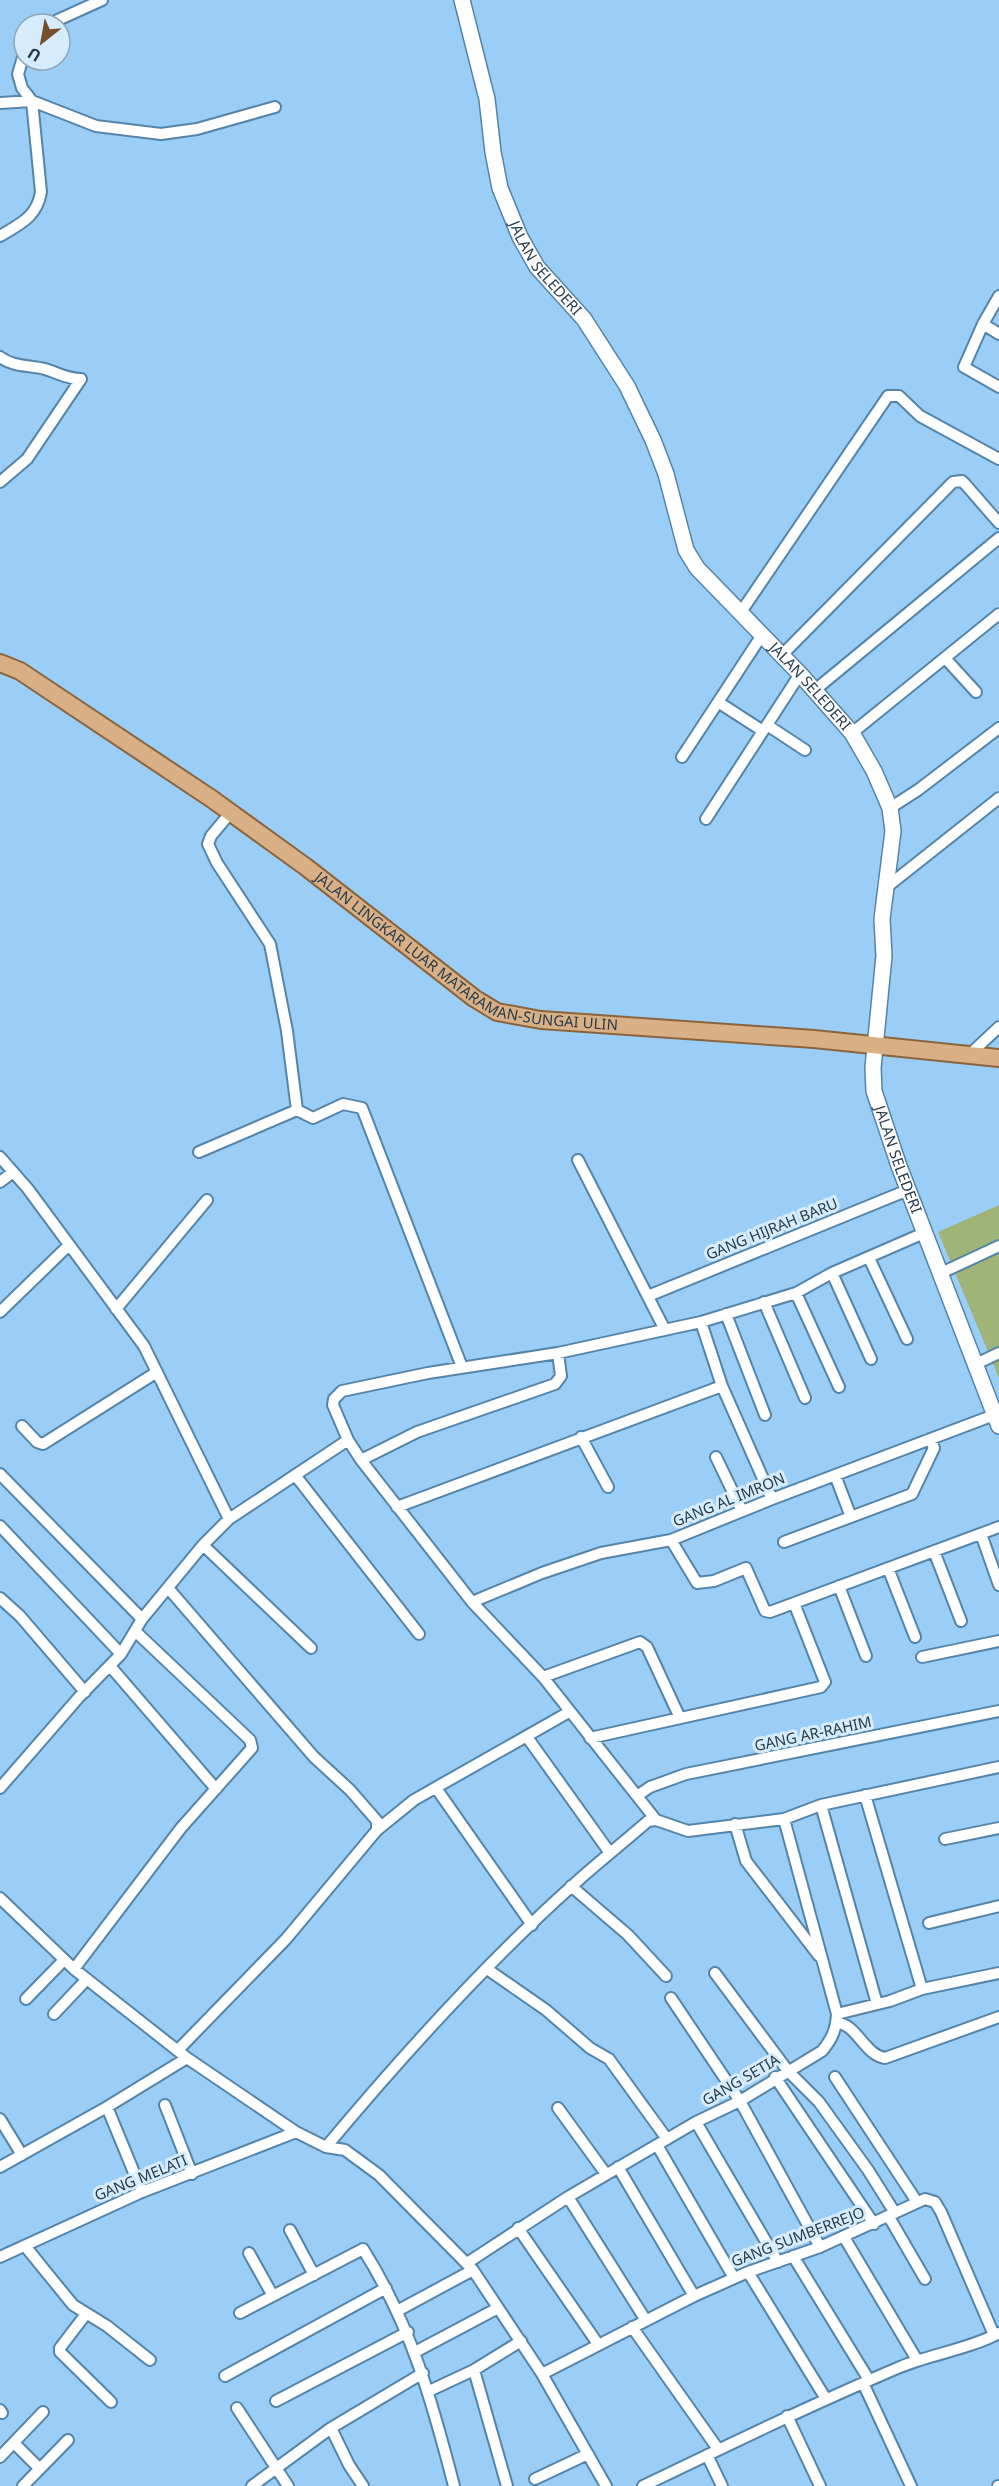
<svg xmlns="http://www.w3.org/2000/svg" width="999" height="2486" font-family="'Noto Sans',sans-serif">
  <rect width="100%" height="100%" fill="#9bcef6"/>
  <!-- green -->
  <path fill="#a1b478" d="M999,1205v173l-61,-146z"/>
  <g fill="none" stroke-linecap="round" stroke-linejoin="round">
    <!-- street casing -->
    <g stroke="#5484a9" stroke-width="14">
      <path id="street" d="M49,24l53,-24
        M0,103l32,-2 64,25 65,8 36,-5 78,-22
        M0,236c20,-12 37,-19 41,-44l-9,-91 -10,-13 -4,-14 6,-20
        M999,296l-16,28 -19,43 35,20
        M983,324l16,10
        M0,357c13,10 29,8 45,12 13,4 22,10 36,10
        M0,482l27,-23 54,-80
        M741,612l147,-216h11l21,20 79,43
        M782,655l171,-173 9,-1 4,4 33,38
        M945,658l31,34
        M815,690l184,-152
        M718,702l45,29
        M767,725l38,25
        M852,733l147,-119
        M682,757l80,-122
        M890,808l28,-18 81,-62
        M231,812l-20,24 -3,8 9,19 53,81 17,87 10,79
        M706,819l94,-145
        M888,886l111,-88
        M968,1056l31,-29
        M199,1152l98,-42 16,8 30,-14 19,4 100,259
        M0,1157l28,32 116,157 85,173
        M578,1160l87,170
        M0,1182l13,-10
        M869,1258l38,81
        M832,1273l39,86
        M941,1273l58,-27
        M796,1293l43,94
        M648,1296l260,-106
        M764,1302l41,96
        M116,1309l91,-109
        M0,1312l69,-67
        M726,1314l39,101
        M701,1322l21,64 50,113
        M976,1364l23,-11
        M22,1426l15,16 6,2 114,-72
        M581,1437l27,50
        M716,1457l26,54
        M361,1460l56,-28 138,-48 6,-8 -3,-23
        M0,1474l142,145
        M295,1475l124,159
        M835,1475l16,42
        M397,1507l325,-121
        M0,1526l121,128
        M981,1534l18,51
        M671,1540l26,43 17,-2 32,-13 19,43 5,1 229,-85
        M784,1542l128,-48 22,-46 -4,-9
        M203,1545l108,103
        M934,1551l27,70
        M888,1568l27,69
        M839,1586l27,70
        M168,1588l146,169 36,33 27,31v9l37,-30 155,-88
        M0,1598l20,18 65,76
        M472,1602l70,-29 59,-20 70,-13 101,-41 222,-84
        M922,1657l77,-16
        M110,1666l106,123
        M543,1677l97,-35 7,5 33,71
        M527,1737l83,116
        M590,1738l231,-51 4,-5 -31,-79
        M0,1788l80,-92 41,-42 21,-35 61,-74 26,-26 119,-79
        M436,1788l96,137
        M865,1795l57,194
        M637,1796l13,-9 36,-13 313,-63
        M821,1805l56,199
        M656,1820l-113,-143 -71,-75 -111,-142 -13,-20 -15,-35 1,-6 8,-8 86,-18 130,-20 143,-31 95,-29 36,-20 92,-40
        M735,1824l11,37 73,95
        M945,1839l54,-11
        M571,1886l57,49 38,41
        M0,1898l74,71 113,89 109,74 30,15 19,3 34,25 94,95 69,104 64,112
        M929,1923l70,-17
        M74,1969l107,-141 71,-80 -2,-8 -115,-109
        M487,1969l59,41 44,38 19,11 58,80
        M715,1973l73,98 31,31 49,68 27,43
        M671,1998l69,103 80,146
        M26,1999l38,-39
        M54,2014l33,-35
        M837,2014l53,-13 32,-12 77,-16
        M836,2023c20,-1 28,32 49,35l114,-41
        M178,2050l108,-111 91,-109
        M775,2077l99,147
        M835,2077l82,125
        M165,2105l27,69
        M107,2107l35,85
        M558,2108l48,66
        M0,2119l22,36
        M696,2122l82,140
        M657,2145l77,133
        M326,2147c76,-91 157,-181 246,-261 25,-23 51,-43 76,-65l8,-1 32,11 96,-12 37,-14 178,-38
        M0,2167l107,-60 80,-49
        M618,2167l76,129
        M568,2197l77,122
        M889,2217l36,62
        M518,2228l80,116
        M290,2230l24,45
        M844,2237l73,123
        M25,2246l48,59 34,21 43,34
        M249,2253l24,43
        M793,2256l76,124
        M0,2257l142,-65 154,-60
        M467,2263l101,-66 128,-75 44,-21 82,-50c10,-12 14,-21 15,-37l-53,-195
        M748,2272l78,127
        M397,2311l76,-41
        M240,2313l123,-64c48,76 69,152 91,237
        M86,2314l-26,34v4l51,50
        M632,2327l86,122
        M415,2352l83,-44
        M474,2370l33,116
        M542,2374l152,-78 54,-24 72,-25 105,-48 10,3 6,10 53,123
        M225,2376l161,-88
        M863,2383l48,103
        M429,2391l45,-21 47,-29
        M276,2401l132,-69
        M237,2408l51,78
        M0,2410l2,3
        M787,2416l33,70
        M331,2428l18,37 14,21
        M14,2443l26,26
        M707,2455l15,31
        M0,2457l43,-45
        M535,2479l53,-25
        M23,2486l45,-46
        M252,2486l79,-58 92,-55
        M643,2486c85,-41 170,-82 257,-119 32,-13 69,-18 99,-34
        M998,2486h1"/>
    </g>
    <!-- secondary casing -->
    <g stroke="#5484a9" stroke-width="18">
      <g id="secondary">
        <path id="s1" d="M462,0l25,99 6,53 7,36 20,49 17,30 47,52 43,67 26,54 13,34 20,76 11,18 103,106 52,59 22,38 16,37 3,23 -11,88 2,37 -11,112 1,23 25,75 100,260"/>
      </g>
    </g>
    <!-- primary casing -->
    <g stroke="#8a643c" stroke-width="20">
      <g id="primary">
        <path id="s2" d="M0,663l20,8 192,128 94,68 168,131 23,14 44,8 273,19 185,19"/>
      </g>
    </g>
    <!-- street -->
    <use href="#street" stroke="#fff" stroke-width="10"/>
    <!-- secondary -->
    <use href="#secondary" stroke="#fff" stroke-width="15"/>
    <!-- primary -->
    <use href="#primary" stroke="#d9af85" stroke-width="16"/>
  </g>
  <g text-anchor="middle" stroke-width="6" stroke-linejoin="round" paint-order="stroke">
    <!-- street labels -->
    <g font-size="15" fill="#273c4c" stroke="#d6ebfb">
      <text dy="5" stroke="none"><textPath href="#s1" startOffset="285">JALAN SELEDERI</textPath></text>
      <text dy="5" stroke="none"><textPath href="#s1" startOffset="789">JALAN SELEDERI</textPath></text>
      <text dy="5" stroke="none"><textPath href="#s2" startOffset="556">JALAN LINGKAR LUAR MATARAMAN-SUNGAI ULIN</textPath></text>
      <text dy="5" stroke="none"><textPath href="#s1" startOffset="1293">JALAN SELEDERI</textPath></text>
      <text transform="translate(772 1229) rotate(-22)" y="5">GANG HIJRAH BARU</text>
      <text transform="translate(729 1500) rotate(-22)" y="5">GANG AL IMRON</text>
      <text transform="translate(813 1734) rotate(-12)" y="5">GANG AR-RAHIM</text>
      <text transform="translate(741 2080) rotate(-30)" y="5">GANG SETIA</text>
      <text transform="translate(141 2178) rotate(-22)" y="5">GANG MELATI</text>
      <text transform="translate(798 2237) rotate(-21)" y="5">GANG SUMBERREJO</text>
    </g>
  </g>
  <!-- north arrow -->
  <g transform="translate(42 42) rotate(211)"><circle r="28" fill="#d6ebfb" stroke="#90a5b5" stroke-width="1.5"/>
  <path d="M0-4.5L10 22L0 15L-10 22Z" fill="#754f2b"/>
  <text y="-9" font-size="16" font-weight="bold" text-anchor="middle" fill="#273c4c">U</text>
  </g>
</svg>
